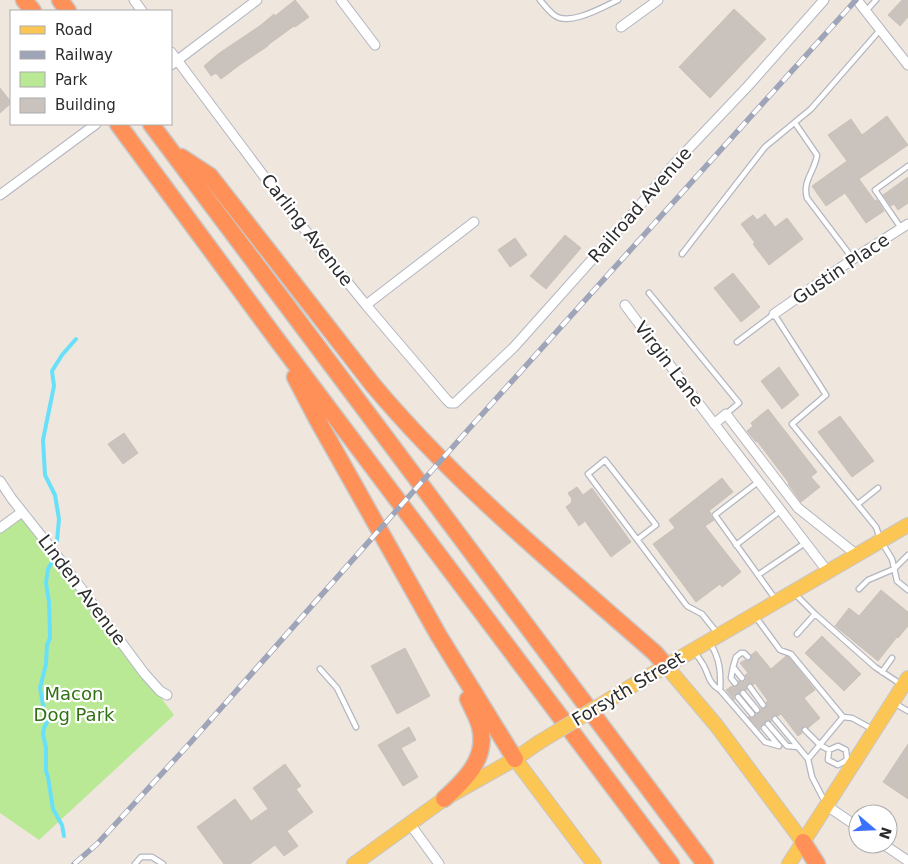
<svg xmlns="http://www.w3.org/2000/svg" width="908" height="864" font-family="'DejaVu Sans',sans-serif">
  <rect width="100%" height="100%" fill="#efe6de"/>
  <!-- green -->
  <path fill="#bae996" d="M22,513l152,202 -135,125 -39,-27v-284z"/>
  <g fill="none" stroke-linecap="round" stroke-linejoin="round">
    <!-- stream -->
    <path stroke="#69e0f9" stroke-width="4" d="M57,541l2,-22 -4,-24 -10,-20 -2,-35 11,-54 -2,-15 10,-16 14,-16
      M52,562l-4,7 -2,14 3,19 1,36 -3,7 -1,19 -6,24 4,23 3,5v6l-3,6 -1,6 3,14v23l2,6 5,32 9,16 2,11"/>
  </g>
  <!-- building -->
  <path fill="#cac3bd" stroke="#cbc2b7" d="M295,0l14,17 -14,10 -1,-1 -26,19v1l-27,18 -20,15 -5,-6 -5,3 -7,-10 14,-12 43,-29 13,-11 1,2z
    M902,0h6v17l-8,9 -12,-11z
    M734,9l32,30 -56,59 -31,-31z
    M0,88l11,14v1l-11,10z
    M887,116l21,29 -49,34 16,22 2,-1 7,11 -18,12 -21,-30 -19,13 -14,-20 35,-25 -19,-26 23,-16 11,16z
    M908,177v26l-10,7 -4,-6 -3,2 -8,-11z
    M765,214l10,13 12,-9 16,21 -34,26 -16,-21 2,-1 -14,-19 12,-9 4,5z
    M565,235l16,13 -35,41 -16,-13z
    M515,238l12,17 -17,12 -12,-17z
    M733,273l27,34 -19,15 -27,-34z
    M779,367l20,28 -17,14 -21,-28z
    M768,409l49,63 -6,5 9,10 -19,15 -13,-18 1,-1 -32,-42 -1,1 -9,-11 6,-5 -2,-3z
    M840,416l34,45 -22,16 -34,-45z
    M124,433l14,20 -15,11 -15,-20z
    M722,478l11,14 -24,19 2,2v3l3,4 -9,6 36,46 -19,15 -2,-3 -24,18 -43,-58 22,-16 -6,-8z
    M577,487l6,8 9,-7 39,54 -20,15 -26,-36 -6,5 -13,-19 6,-5 -1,-2 1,-1 -4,-6z
    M881,590l27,22v14l-10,12 -1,-1 -19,24 -43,-35 14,-18 10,8z
    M822,636l39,38 -17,17 -39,-38z
    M405,648l25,48 -33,18 -26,-48z
    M756,651l15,18 15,-13 3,1 26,33 -11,8 16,20 -12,10 -2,-2 -3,1 -2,2 1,4 -4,3 -17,-22 -3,2 -2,-1 -3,1 -2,2v4l-2,-2 -3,1 -2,3 -4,2v4l-12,-13 5,1 3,-4 3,-1 2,-2v-3l3,1 2,-2v-5l2,-1 -13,-18 -2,2 -3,-2 -3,1 -1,3 1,3h-6l-2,3 -5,2v5l-8,-10 6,-4 3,1 3,-1 1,-6 3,2 3,-1 1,-3 -1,-3 3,-2 -8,-10 5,-3 2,1 3,-1 2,-2 -1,-3z
    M409,727l7,13 -15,8 17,29 -15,9 -25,-41z
    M908,744v55l-25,-17z
    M285,764l16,22 -5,3 17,23 -26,19 11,15 -14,10 -9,-11 -25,19h-26l-27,-37 38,-28 16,22 17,-12 -15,-21z"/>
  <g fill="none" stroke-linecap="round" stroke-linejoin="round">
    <!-- lane casing -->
    <g stroke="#b2b6c1" stroke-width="7">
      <path id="lane" d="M540,0c4,5 9,11 14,15 15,12 49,-8 64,-15
        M866,11l10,-11
        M795,123l22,32c-2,16 -15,26 -10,43l46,61
        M901,228l-26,-38 33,-24
        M682,254l83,-107 46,-38 69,-79
        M649,293l90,110 -13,11
        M737,342l37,-28 52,81 -34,29 84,103 5,14 11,18 5,22 11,9
        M758,482l-43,33 61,85
        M858,504l20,-16
        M638,539l18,-14 -51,-65 -17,14 99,132 15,8 16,20
        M736,545l44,-34
        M758,575l47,-32
        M859,589l9,-9 26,-11 14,-14
        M794,593l21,21 60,53 27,18
        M755,616l25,34 11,4 52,63 9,1 22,12
        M797,634l18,-20
        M710,643c10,16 11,29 10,47
        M694,652c4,4 7,9 10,14 5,10 5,18 16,24l45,52 14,4
        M733,667l-2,11 4,5
        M320,669l17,19 19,39
        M882,672l10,-14
        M742,678l-9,-11 3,-10 5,-4h3l4,4
        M750,687l13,18
        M743,693l14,17
        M738,697l14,17
        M894,703l14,8
        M775,719l33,40 4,18 13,25
        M768,724l19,22 11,1
        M764,728l14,17
        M805,730l15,15 9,5 9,-4 8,4 1,10 6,3
        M829,750l-1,10 10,5 9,-5
        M808,759l35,-42
        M135,864l6,-7h11l11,7"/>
    </g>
    <!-- street casing -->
    <g stroke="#b2b6c1" stroke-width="11">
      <path id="street" d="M134,0l8,11
        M341,0l34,45
        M857,0l51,65
        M621,27l37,-27
        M171,52l122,163 73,90 80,94 4,4h5l59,-56 116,-130 45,-54 73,-77 76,-86
        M171,65l86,-65
        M0,195l96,-71
        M366,305l108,-83
        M625,305l68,91 135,176
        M774,314l79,-55 55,-35
        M714,424l12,-10 72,94 59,47
        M0,481l12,18 43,54 89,120 16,18 7,4
        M0,528l22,-16
        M827,806l31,21
        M410,824l29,40
        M883,844l25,17"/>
    </g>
    <!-- primary casing -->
    <g stroke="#c8c8c8" stroke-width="16">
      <path id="primary" d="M666,666l50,59 87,117
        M630,687l278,-162
        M515,759l79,105
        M354,864l90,-65 71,-40 23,-16
        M789,864l119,-186"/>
    </g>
    <!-- highway casing -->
    <g stroke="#c8c8c8" stroke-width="19">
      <path id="highway" d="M24,0l9,11
        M60,0l8,11
        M118,124l157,213 396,527
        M151,124l554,740
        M181,157l29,19 163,209c83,99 184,182 282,268l11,13
        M295,377l22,42 122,217 76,123
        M444,799c21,-19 44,-41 36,-72 -2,-9 -8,-19 -12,-28
        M803,842l14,22"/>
    </g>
    <!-- lane -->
    <use href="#lane" stroke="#fff" stroke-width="4.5"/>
    <!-- street -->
    <use href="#street" stroke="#fff" stroke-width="9"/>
    <!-- primary -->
    <use href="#primary" stroke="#fcc655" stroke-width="14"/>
    <!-- highway -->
    <use href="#highway" stroke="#ff9158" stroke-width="16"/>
    <!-- rail casing -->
    <g stroke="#9fa5b8" stroke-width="5.5">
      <path id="rail" d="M74,864l23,-20 94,-102 276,-311 389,-431"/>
    </g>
    <!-- rail -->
    <use href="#rail" stroke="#fff" stroke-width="4" stroke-dasharray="11" stroke-linecap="butt"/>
    <!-- primary-bridge casing -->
    <g stroke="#c8c8c8" stroke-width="16" stroke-linecap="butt">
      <path id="primary-bridge" d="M538,743l92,-56"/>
    </g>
    <!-- primary-bridge -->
    <use href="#primary-bridge" stroke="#fcc655" stroke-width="14"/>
  </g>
  <g text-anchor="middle" stroke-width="4.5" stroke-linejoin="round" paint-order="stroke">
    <!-- street labels -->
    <g font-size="18" fill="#2c2c2c" stroke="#fff">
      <text transform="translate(640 205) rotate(-49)" y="6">Railroad Avenue</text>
      <text transform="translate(307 230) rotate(52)" y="6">Carling Avenue</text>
      <text transform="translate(841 269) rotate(-34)" y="6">Gustin Place</text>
      <text transform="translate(669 364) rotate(53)" y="6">Virgin Lane</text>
      <text transform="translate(82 590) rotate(53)" y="6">Linden Avenue</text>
      <text transform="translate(628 689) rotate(-31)" y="6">Forsyth Street</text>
    </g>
    <!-- park labels -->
    <g font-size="18" fill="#307114" stroke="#fff">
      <text x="74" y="700">Macon<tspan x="74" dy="21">Dog Park</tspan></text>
    </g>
  </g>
  <!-- legend -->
  <rect x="10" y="10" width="162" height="115" fill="#ffffff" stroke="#ababab"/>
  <rect x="20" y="26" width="25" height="8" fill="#fcc655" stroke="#ababab"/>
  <text x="55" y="35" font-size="15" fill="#2c2c2c">Road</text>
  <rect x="20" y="51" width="25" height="8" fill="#9fa5b8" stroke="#ababab"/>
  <text x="55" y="60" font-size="15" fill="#2c2c2c">Railway</text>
  <rect x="20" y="72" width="25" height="15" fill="#bae996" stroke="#ababab"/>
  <text x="55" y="85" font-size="15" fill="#2c2c2c">Park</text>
  <rect x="20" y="98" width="25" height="15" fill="#cac3bd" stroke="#ababab"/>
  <text x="55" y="110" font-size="15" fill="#2c2c2c">Building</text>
  <!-- north arrow -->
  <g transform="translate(873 829) rotate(109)"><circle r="24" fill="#ffffff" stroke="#ababab"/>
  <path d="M0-4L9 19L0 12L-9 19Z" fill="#3a71ff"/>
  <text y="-8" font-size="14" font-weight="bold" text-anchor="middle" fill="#2c2c2c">N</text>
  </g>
</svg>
